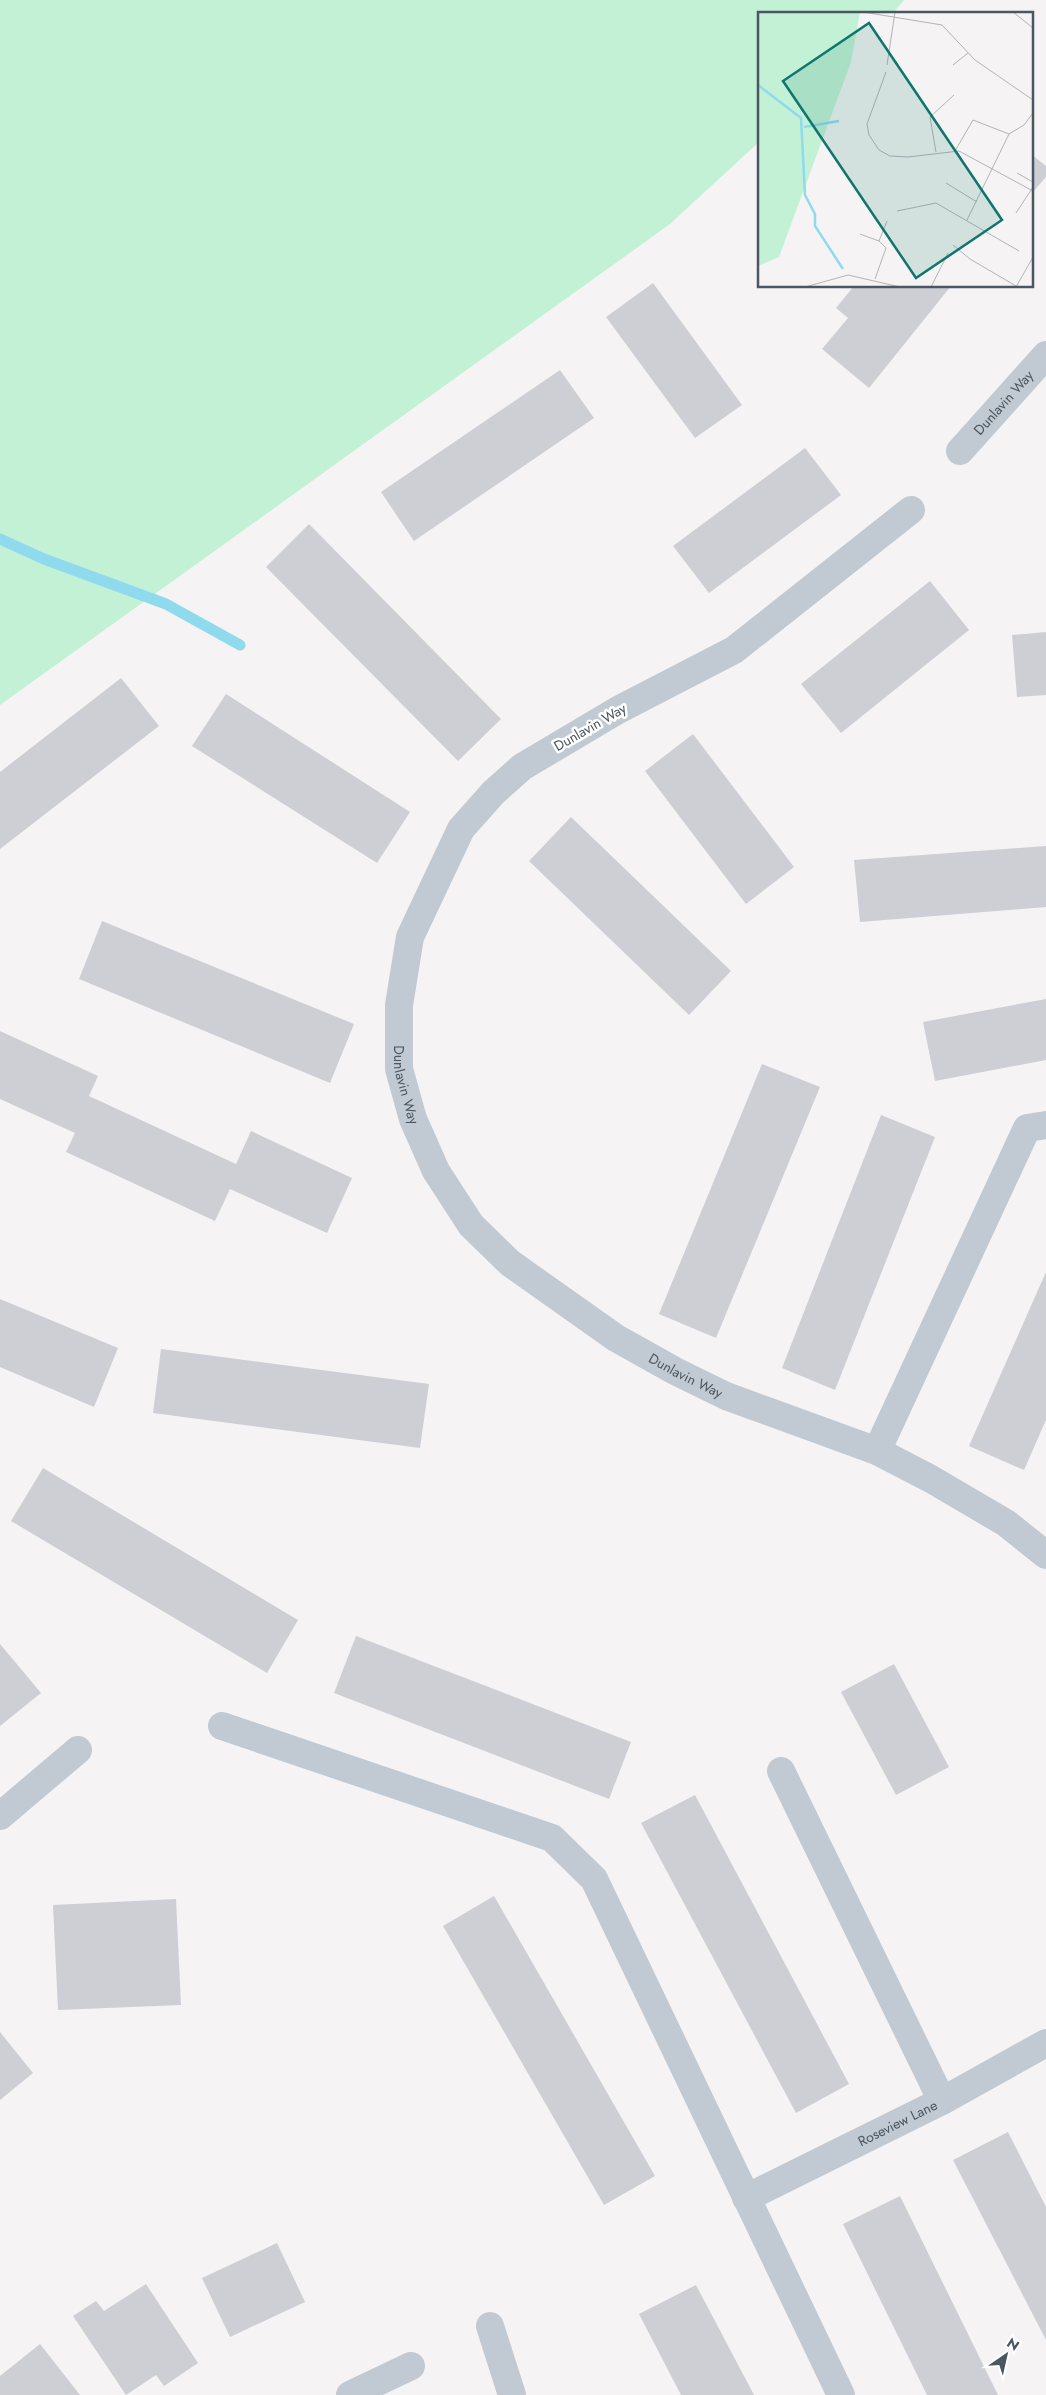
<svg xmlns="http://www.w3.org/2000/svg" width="1046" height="2395" font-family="Jost,sans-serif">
  <rect width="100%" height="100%" fill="#f5f3f3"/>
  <!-- green -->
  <path fill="#c3f1d5" d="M0,0h904l-12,14h-132v127l-90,83 -670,481z"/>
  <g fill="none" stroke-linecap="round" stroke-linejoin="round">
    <!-- stream -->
    <path stroke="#90daee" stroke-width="11" d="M0,539l44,20 122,45 74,41"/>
  </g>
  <!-- building -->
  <path fill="#cdcfd5" d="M1032,155l14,11v11l-14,16z
    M653,283l89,122 -47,33 -89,-121z
    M854,286h97l-82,102 -47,-39 26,-31 -12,-10z
    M560,370l34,48 -180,123 -33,-49z
    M805,448l36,47 -132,98 -36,-47z
    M309,524l192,195 -43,42 -192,-194z
    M930,581l39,49 -128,103 -40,-49z
    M1046,632v63l-29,2 -5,-62z
    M121,678l38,48 -159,123v-77z
    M226,694l184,118 -33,51 -185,-117z
    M693,734l101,133 -48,37 -101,-133z
    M571,817l160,154 -42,44 -160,-154z
    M1046,846v61l-186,15 -6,-62z
    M102,921l252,103 -24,59 -251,-104z
    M1046,999v61l-111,21 -12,-59z
    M0,1031l98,45 -9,20 147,68 15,-33 101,47 -25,55 -97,-44 -15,32 -149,-69 9,-19 -75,-34z
    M762,1064l58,23 -104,251 -57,-24z
    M881,1115l54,22 -100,253 -53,-22z
    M1046,1272v148l-22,50 -55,-24z
    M0,1299l118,49 -24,59 -94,-40z
    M161,1349l268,35 -9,64 -267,-35z
    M43,1468l255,152 -31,53 -256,-152z
    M356,1636l275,106 -22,57 -275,-106z
    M0,1644l41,49 -41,33z
    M894,1664l55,103 -53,28 -55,-103z
    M695,1795l154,289 -53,29 -155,-290z
    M494,1896l161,280 -51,29 -161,-279z
    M176,1899l5,106 -123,5 -5,-105z
    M0,2032l33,41 -33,27z
    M1008,2132l38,75v133l-93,-180z
    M900,2196l98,199h-71l-84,-171z
    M277,2243l28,59 -75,35 -28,-59z
    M146,2284l52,79 -34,23 -8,-11 -30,20 -53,-79 23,-15 8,10z
    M696,2285l58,110h-73l-42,-81z
    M40,2344l40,51h-80v-19z"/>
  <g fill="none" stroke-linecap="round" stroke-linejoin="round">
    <!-- minor -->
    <g stroke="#c1cad2" stroke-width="28">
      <path id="s1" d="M960,451l86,-96"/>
      <path id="s2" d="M911,510l-177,140 -116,60 -96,57 -29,26 -32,36 -51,108 -11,68v64l14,50 23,52 35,54 39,38 106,75 59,33 51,25 151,55 54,28 75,44 40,32"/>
      <path d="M877,1451l150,-323 19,-3"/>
      <path d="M222,1726l330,112 42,41 247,516"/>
      <path d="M781,1771l161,330"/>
      <path d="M0,1816l78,-66"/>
      <path id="s3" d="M746,2198l196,-97 104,-58"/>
      <path d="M490,2326l22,69"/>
      <path d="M350,2395l61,-29"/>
    </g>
  </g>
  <g text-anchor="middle" stroke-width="5" stroke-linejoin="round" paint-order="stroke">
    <!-- street labels -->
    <g font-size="14" fill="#4a5661" stroke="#fff">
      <text dy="5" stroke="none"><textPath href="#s1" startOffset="65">Dunlavin Way</textPath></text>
      <text transform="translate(590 727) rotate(-30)" y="5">Dunlavin Way</text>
      <text dy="5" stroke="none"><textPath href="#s2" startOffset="824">Dunlavin Way</textPath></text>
      <text dy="5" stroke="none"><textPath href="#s2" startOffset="1244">Dunlavin Way</textPath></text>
      <text dy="5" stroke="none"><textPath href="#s3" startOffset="169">Roseview Lane</textPath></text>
    </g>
  </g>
  <!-- overview -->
  <g transform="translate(758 12)">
    <rect width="275" height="275" fill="#f5f3f3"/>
    <path d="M0,0h102l-9,50 -72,195 -21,9z" fill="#c3f1d5"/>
    <path fill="none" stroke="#90daee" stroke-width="2.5" d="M0,73l43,33 4,77 10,19v12l28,43M46,115l35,-6"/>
    <path fill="none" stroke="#b1b4b9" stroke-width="1" d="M105,0l79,13 33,35 58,40M255,0l20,16M129,53l8,-53M195,53l15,-12M128,60l-19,52 2,11 10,15 11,6 18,1 51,-6 74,40M197,139l18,-31 36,14M178,140l-6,-35 24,-22M259,161l16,9M188,171l31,19M139,199l39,-8 83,48M258,201l17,-26M209,208l42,-86 15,-9 9,-12M102,222l19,7M195,233l17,14 46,27M117,267l11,-31 -7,-7 8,-20M47,275l43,-12 52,12M173,275l17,-34M258,275l17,-30"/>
    <path fill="#0f766e" fill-opacity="0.15" stroke="#0f766e" stroke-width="2.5" d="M111,11l133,197 -86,58 -133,-197z"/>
    <rect width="275" height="275" fill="none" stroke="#4a5661" stroke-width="2.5"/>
  </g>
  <!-- north arrow -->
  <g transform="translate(1006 2355) rotate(34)" stroke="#ffffff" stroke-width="4" paint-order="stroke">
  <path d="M0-4L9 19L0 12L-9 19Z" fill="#4a5661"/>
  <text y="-8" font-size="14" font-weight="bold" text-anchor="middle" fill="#4a5661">N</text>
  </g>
</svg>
